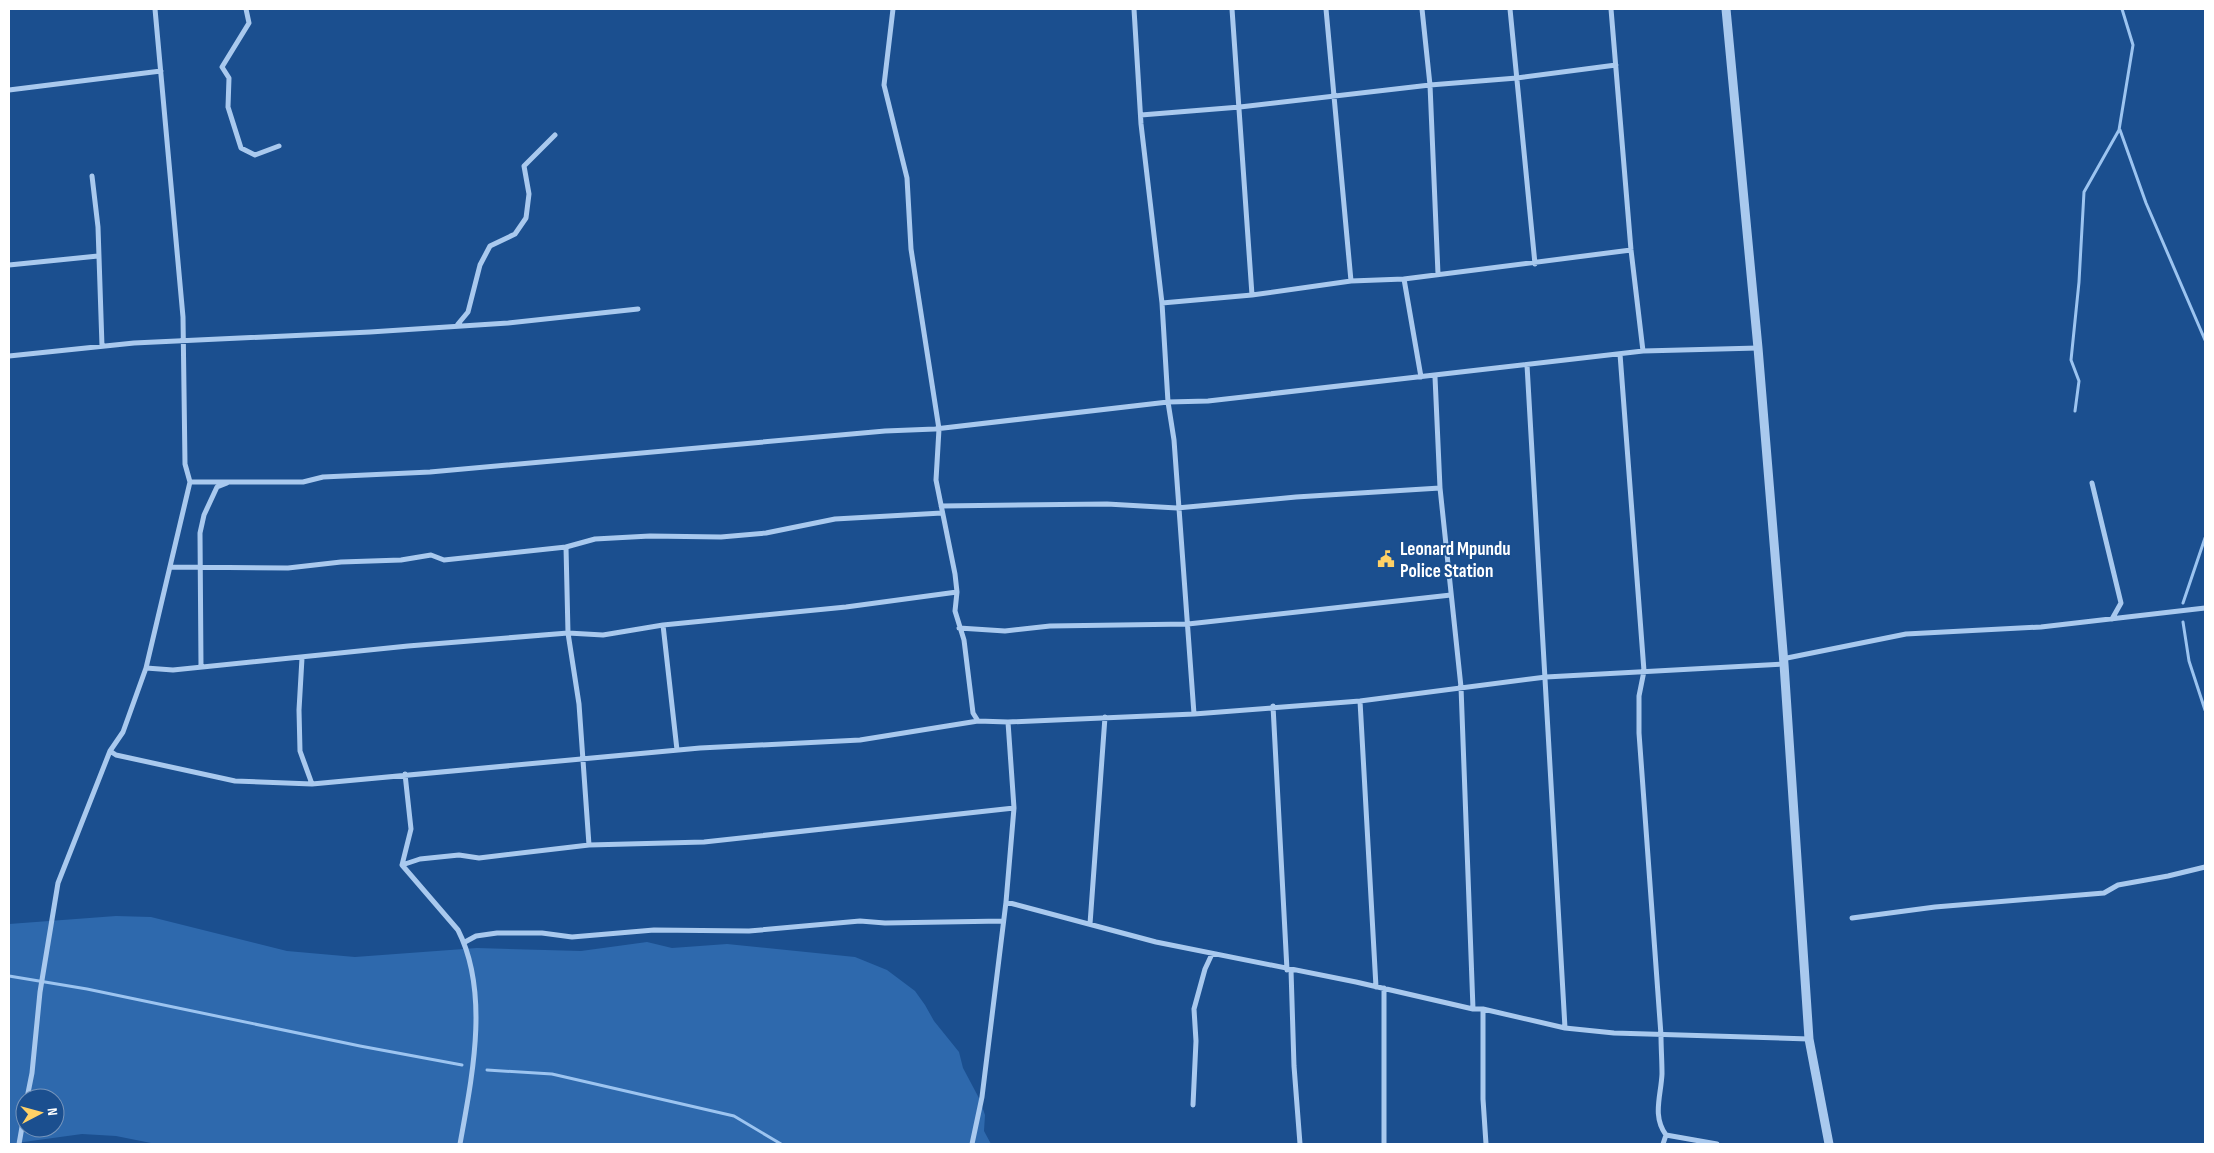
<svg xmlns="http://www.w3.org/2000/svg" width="2214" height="1153" font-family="'Sofia Sans Condensed',sans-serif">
  <rect width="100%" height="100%" fill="#1b4f8f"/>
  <!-- green -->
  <path fill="#2e69ad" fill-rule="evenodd" d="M116,916l35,1 136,34 68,6 122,-9 104,3 66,-9 25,6 55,-4 128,13 32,13 28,21 10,14 9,16 25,31 4,16 17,32 5,15 -1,16 7,13h-835l-40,-8 -34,-2 -73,10v-220zM25,1098h30v30h-30z"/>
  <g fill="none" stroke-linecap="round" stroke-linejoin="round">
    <!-- stream -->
    <path stroke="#9cc4f0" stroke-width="3" d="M2120,130l26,73 59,137
      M2075,411l4,-30 -8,-21 8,-78 5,-90 35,-62 14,-85 -11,-36
      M2183,603l22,-65
      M2183,622l6,39 16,49
      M9,976l78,13 273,57 102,19
      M487,1070l65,4 182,42 47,28"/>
    <!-- minor -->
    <path stroke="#a9c9ee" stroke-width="5" d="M246,9l3,14 -27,44 7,11 -1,29 13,41 14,7 24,-9
      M893,9l-9,76 23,93 4,71 28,180 -3,51 19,94 2,18 -2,19 9,29 9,73 5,8 30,1 186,-8 166,-13 186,-24 238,-13
      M1134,9l7,115 21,179 6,99 6,38 20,274
      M1232,9l20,286
      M1326,9l25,272
      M1422,9l8,76 8,189
      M1510,9l25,255
      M1611,9l20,241 12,101
      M9,90l152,-19
      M1141,115l99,-8 190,-22 87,-7 99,-13
      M92,176l6,51 4,119
      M9,265l89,-9
      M1404,279l17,98
      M1162,303l90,-8 99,-14 53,-2 227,-29
      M458,324l10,-12 12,-47 10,-19 25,-12 11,-16 3,-24 -5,-28 31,-31
      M1620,354l24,317 -5,25v37l22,302c0,13 1,26 1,39 -1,22 -10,42 4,61l51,9
      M9,356l125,-13 236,-11 138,-9 130,-14
      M1527,365l38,663
      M1435,377l5,111 21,199 12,322
      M190,482h113l20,-5 107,-5 455,-41 50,-2 233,-27 40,-1 435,-50 115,-3
      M2092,483l29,120 -9,16
      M941,506l166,-2 70,4 119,-11 144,-9
      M942,513l-107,6 -69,14 -45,4 -71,-1 -55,3 -29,8 2,86 11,71 10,141 115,-3 310,-34
      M171,567l117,1 53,-6 60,-2 30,-5 13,5 122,-13
      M663,625l14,125
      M959,628l46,3 45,-5 138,-2 263,-29
      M302,658l-3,52 1,41 12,33
      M1782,659l124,-25 135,-7 164,-19
      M201,667l-1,-134 4,-18 13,-28 10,-4
      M146,668l27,2 235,-24 160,-13 35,2 60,-10 183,-18 111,-15
      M1360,701l16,286
      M1273,706l14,264
      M110,751l6,4 119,26 77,3 388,-36 160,-8 118,-19
      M405,774l6,55 -9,36 56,65c32,63 14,147 2,214
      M402,865l18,-6 39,-4 20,3 110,-13
      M1006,902l150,40 200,40 117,27h10l82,19 49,5 195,6
      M1852,918l83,-11 169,-14 14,-8 50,-9 37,-9
      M1090,924l15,-207
      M465,942l11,-6 21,-3h45l30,4 82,-7 95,1 111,-10 25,2 118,-2
      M1291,970l3,96 6,78
      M1384,988v156
      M1483,1009v90l3,45
      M27,1098l5,-25 8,-81 18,-109 52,-132 13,-19 23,-64 44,-186 -5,-18 -2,-147 -28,-308
      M1193,1105l3,-64 -2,-32 11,-40 7,-15
      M19,1144l6,-34
      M972,1144l10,-47 24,-195 8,-94 -6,-86
      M1663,1144l3,-9"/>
    <!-- tertiary -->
    <path stroke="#a9c9ee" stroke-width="9" d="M1726,9l32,339 26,316 25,375 20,105"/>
  </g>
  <!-- icons -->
  <defs>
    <g id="civic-bare" transform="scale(1.35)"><path d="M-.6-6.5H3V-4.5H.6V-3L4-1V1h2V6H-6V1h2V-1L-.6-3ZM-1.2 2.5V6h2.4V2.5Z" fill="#ffd166" stroke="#1b4f8f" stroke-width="2.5" paint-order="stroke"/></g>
  </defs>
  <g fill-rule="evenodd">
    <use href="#civic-bare" x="1386" y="559"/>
  </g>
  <g text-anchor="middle" stroke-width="4" stroke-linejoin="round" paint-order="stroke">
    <!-- poi labels -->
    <g font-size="19" font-weight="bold" fill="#fff" stroke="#1b4f8f" text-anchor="start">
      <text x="1400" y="555">Leonard Mpundu<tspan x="1400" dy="22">Police Station</tspan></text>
    </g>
  </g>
  <!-- border -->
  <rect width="2214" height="1153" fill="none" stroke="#ffffff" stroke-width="20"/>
  <!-- north arrow -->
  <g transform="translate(40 1113) rotate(84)"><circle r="24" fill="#1b4f8f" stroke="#7695bc"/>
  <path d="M0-4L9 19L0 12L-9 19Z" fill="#ffd166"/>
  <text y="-8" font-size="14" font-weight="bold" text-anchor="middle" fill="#ffffff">N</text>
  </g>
</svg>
